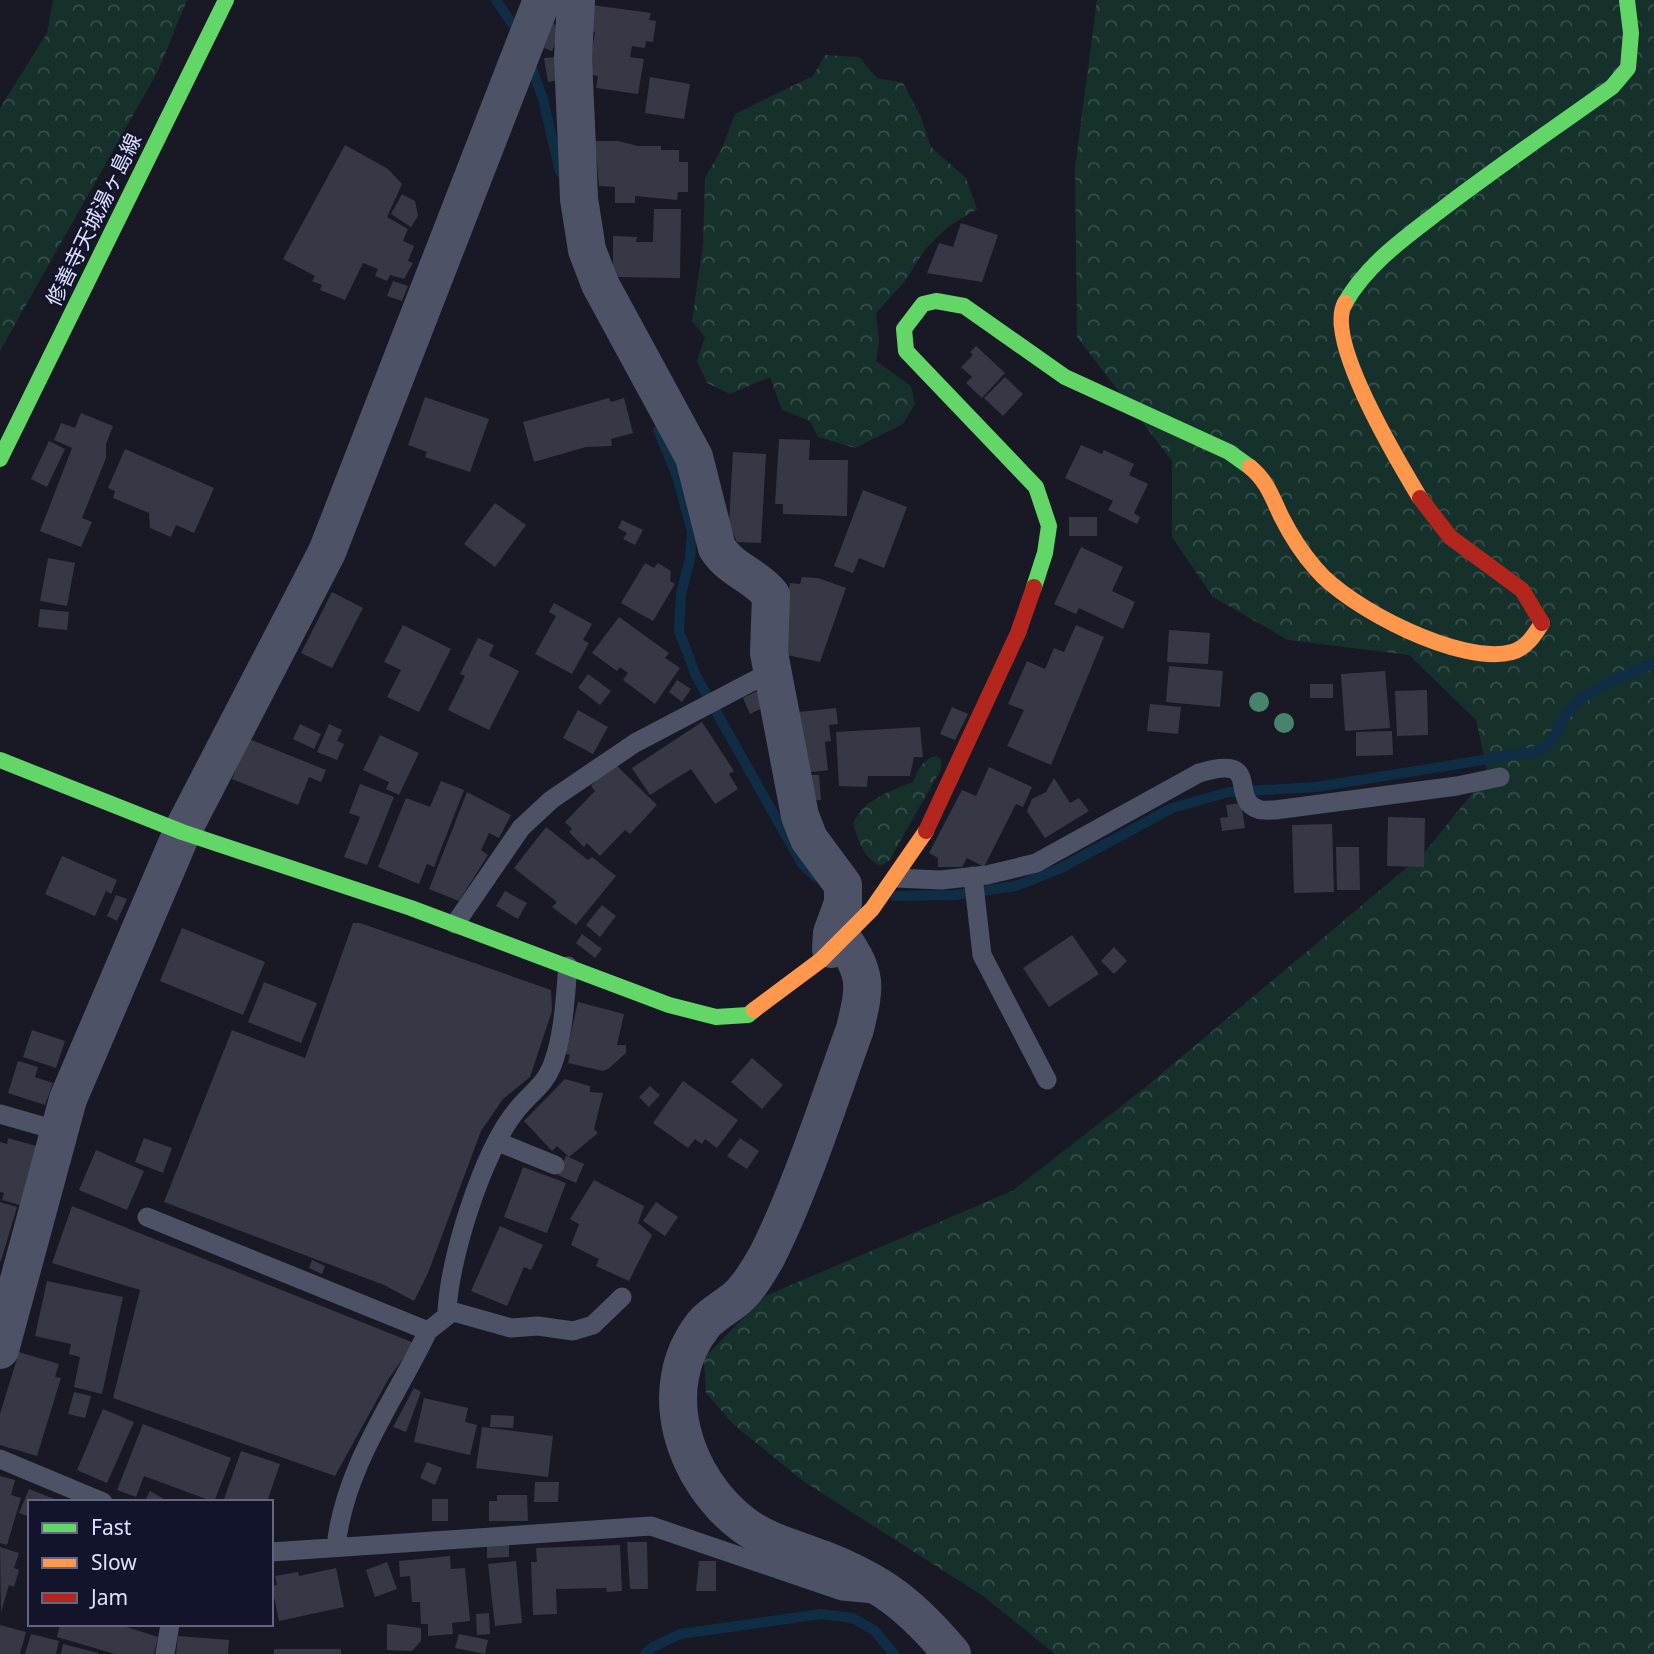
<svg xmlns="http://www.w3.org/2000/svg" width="1654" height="1654" font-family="'Noto Sans','Noto Sans JP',sans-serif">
  <defs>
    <pattern id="forest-crowns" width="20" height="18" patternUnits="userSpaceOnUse" patternTransform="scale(1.75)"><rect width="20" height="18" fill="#16312c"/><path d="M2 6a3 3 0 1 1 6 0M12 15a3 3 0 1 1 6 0" fill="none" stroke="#374f4c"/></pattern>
  </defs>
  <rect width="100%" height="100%" fill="#181925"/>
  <!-- forest -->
  <path fill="url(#forest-crowns)" d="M53,0h134l-29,71 -158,280v-243l47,-75z
    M1097,0h557v1654h-599l-72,-58 -180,-115 -69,-56 -28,-32 -2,-35 61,-62 247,-105 130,-101 282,-237 64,-79 -12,-54 -67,-65 -121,-15 -75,-43 -41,-60v-76l-95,-124 -2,-170z
    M825,55l34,2 18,21 26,5 17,32 11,32 35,31 11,31 -28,17 -23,22 -22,34 -28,31 3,29 -3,19 35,25 4,18 -12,20 -48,24 -37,-11 -8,-16 -28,-11 -12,-33 -40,17 -23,-11 -10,-22 8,-24 -13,-16 11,-77 2,-66 17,-30 13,-34 78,-38z
    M936,756l5,3v10l-52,92 -9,5c-17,-8 -22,-27 -27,-43 13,-25 36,-31 60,-41 4,-11 11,-24 23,-26z"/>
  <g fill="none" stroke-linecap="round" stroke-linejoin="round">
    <!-- stream -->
    <path stroke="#0f2e46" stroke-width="10" d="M496,0l22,32
      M530,63l13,36 17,73
      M658,430l19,46 15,56 -2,27 -9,35 -2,37 17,45 106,188 14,13
      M894,896l61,-1 61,-9 45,-18 111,-60 57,-16 87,-5 217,-35c27,-10 20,-22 35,-40 20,-25 58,-36 86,-49
      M645,1654l8,-7 27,-13 141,-20 32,4 22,13 19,23"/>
  </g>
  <!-- building -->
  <path fill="#373846" d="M592,5l59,8 -2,7 7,1 -3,21 -7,-1 -1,7 -13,-2 -2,11 14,2 -6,35 -42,-6 2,-12 -10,-2 7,-42 -6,-1z
    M553,24l8,4 -9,23 -8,-3z
    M557,57l3,23 -12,2 -4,-24z
    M650,77l40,7 -6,35 -39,-6z
    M595,141h23l20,5h23v4h18v12h9v30h-10l-1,8 -42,-4v7h-20v-16l-16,-1z
    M345,145l43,24 14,15 -15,33 21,12 -5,12 11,5 -6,15 5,2 -9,16 -14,-4 -3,6 -12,-5 3,-7 -15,-6 -18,37 -25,-10 2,-5 -10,-4 3,-5 -32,-17z
    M402,194l13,7 3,15 -7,11 -20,-13z
    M654,209h27l-1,69 -67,-1v-41l24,1 -1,5h17z
    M961,223l37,12 -16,47 -55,-9 12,-30 14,4z
    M393,281l15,5 -6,15 -15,-5z
    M976,346l29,27 -23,25 -16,-15 6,-6 -11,-10 12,-12 -3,-3z
    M1005,377l18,17 -20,22 -19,-18z
    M425,397l64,22 -19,53 -45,-15 2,-5 -19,-7z
    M609,398l2,4 13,-4 9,35 -22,6 1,7 -26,1 -52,15 -11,-40z
    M81,413l32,13 -7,18v14l-24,60 10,4 -11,25 -41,-16 32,-83 -18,-8 7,-17 14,5z
    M779,439l31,1 -1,20h39l-1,56 -64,-2v-10h-8z
    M49,441l16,8 -18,38 -16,-8z
    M1081,445l21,9 2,-4 30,14 -5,11 19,9 -14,29 6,4 -3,7 -29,-14 5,-9 -48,-23z
    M125,449l89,39 -20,45 -18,-8 -5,12 -21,-9 -1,-15 -36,-15 2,-7 -7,-3z
    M733,452l33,2 -5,89 -24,-1 -8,-18z
    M863,490l44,17 -23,61 -25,-10 -6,15 -19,-7z
    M495,503l31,22 -31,42 -31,-23z
    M1069,517h28v19h-28z
    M622,520l21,10 -8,15 -12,-6 4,-6 -9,-5z
    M1081,547l42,20 -11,24 23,11 -12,27 -44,-21 -3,6 -22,-10z
    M48,558l27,5 -8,43 -27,-5z
    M645,563l9,5 4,-5 13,8 -1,10 5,3 -22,37 -32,-18z
    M802,577l16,1 28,10 -26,74 -42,-9 12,-70 10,1z
    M332,592l31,16 -31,60 -31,-15z
    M554,603l38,21 -9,16 6,3 -17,31 -37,-20 21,-38 -7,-4z
    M40,609l29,3 -2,18 -29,-3z
    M619,617l50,36 -4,5 15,10 -25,36 -32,-24 5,-7 -8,-6 -3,4 -25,-18z
    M403,625l48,24 -32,63 -32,-15 14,-27 -17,-8z
    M1076,625l28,12 -53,128 -44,-19 17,-36 -16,-6 19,-43 18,8 9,-21 10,4z
    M1169,630l41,3 -2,31 -41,-2z
    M478,638l16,7 -5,11 30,15 -30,59 -41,-20 17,-34 -5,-2z
    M1169,666l54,5 -3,36 -54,-5z
    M1385,671l5,57 -45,3 -4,-57z
    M588,674l23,17 -11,14 -22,-17z
    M677,680l14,9 -9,13 -13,-10z
    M1310,684h23v14h-23z
    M765,687l8,16 -23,11 -7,-16z
    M1427,690l1,45 -31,1 -2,-45z
    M1150,704l31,3 -3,27 -31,-3z
    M952,707l16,7 -13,26 -15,-6z
    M836,708l2,16 -9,1 2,16 -6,1 3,28 -24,3 -6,-61z
    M578,710l30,17 -15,27 -30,-16z
    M702,722l32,49 -5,3 9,15 -23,15 -24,-35 -41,26 -18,-27z
    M300,724l21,10 -7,15 -21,-10z
    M329,724l13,6 -5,11 7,3 -7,16 -20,-8z
    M920,727l3,30h-9l-4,19h-42l-1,11 -28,-1 -3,-54z
    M1392,731l1,24 -37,1v-24z
    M380,735l39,18 -20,42 -13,-6 3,-7 -26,-12z
    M249,739l77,31 -5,12 -12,-5 -11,28 -66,-26z
    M613,762l44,43 -27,29 -5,-4 -25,26 -13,-13 -3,4 -15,-15 3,-3 -7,-7 30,-31 -4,-5z
    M989,767l43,20 -9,20 -7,-3 -32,63 -17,-9 -5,9h-24v-9l-9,-5 33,-63 14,6z
    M806,775h13l2,25h-13z
    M1054,778l16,25 9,-5 10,13 -44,27 -18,-27 5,-12 14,-7z
    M441,781l23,9 -30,77 -7,-3 -8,20 -41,-17 28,-69 24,9z
    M360,784l34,13 -27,68 -23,-8 16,-40 -11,-4z
    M467,792l44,23 -12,23 -10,-5 -8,17 7,5 -29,46 -30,-12z
    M1241,803l4,25 -23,3 -2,-13 8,-1 -2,-12z
    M1388,817l37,1 -1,49 -37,-1z
    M1332,824l2,68 -40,1 -2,-68z
    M546,827l42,33 4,-3 24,19 -40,49 -24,-18 5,-5 -43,-34z
    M1336,847h23l1,43h-23z
    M62,856l55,24 -6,14 -5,-3 -11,25 -50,-22z
    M505,891l22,12 -9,16 -22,-13z
    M116,895l11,4 -10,22 -10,-5z
    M602,905l14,11 -16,21 -14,-12z
    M353,923h7l191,67 1,21 -22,66 -27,22 -22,32 -53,142 -14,28 -30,-16 -220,-83 68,-172 73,28z
    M182,928l83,34 -22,53 -83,-34z
    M582,934l20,15 -7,9 -19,-15z
    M1072,935l27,39 -50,33 -26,-39z
    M1114,947l13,14 -13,13 -13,-13z
    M264,982l53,21 -16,40 -53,-21z
    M578,1002l46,12 -7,31h9v8l-18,16 -5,2 -35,-8 2,-8 -4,-1z
    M32,1030l33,11 -9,27 -33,-11z
    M752,1058l31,27 -21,24 -31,-27z
    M18,1061l20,6 -3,10 18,6 -8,22 -37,-12z
    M565,1079l25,7v6l13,1 -9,36 4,4 -29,24 -12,-11 -5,5 -28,-30z
    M683,1081l55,39 -21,28 -12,-9 -3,5 -7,-5 -7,9 -35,-25z
    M650,1086l10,9 -11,12 -10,-10z
    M8,1138l28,8 -16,59 -18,-5 2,-7 -4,-1v-50l7,2z
    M144,1138l28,10 -9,25 -28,-11z
    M740,1138l19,13 -12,18 -20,-13z
    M96,1150l48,21 -17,39 -48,-20z
    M566,1156l18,8 -8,19 -18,-8z
    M523,1167l43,16 -19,50 -43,-16z
    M594,1180l50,26 -6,17 14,12 -23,46 -33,-15 3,-7 -28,-14 8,-21 -9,-5z
    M0,1202l17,5 -16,54h-1z
    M656,1202l22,15 -13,19 -22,-15z
    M72,1206l342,137 -25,35 -54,98 -222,-78 27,-108 -88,-27z
    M500,1226l43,19 -12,25 -7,-3 -17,39 -36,-15z
    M312,1260l13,6 -3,8 -13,-6z
    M47,1281l76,16 -21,97 -28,-7 6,-30 -11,-3 2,-10 -36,-8z
    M19,1352l40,12 -4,13 6,1 -24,78 -37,-11v-31z
    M414,1388l7,4 -15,40 -13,-5z
    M74,1392l17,4 -6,22 -17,-4z
    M424,1398l44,10 -3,14 12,3 -7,30 -56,-13z
    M103,1409l31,13 -27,61 -30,-13z
    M491,1415l23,1 -1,12 -23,-1z
    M143,1424l88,34 -17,44 -70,-26 -8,21 -19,-7z
    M482,1427l71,9 -5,41 -72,-9z
    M241,1451l39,13 -13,38h-44z
    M427,1462l15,6 -7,17 -15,-7z
    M0,1476l15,4 -4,15 10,3 -14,47 -7,-2z
    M535,1482h24l-1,20h-24z
    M29,1489l33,13h-32v15l-11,-4z
    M150,1491l19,11h-25z
    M497,1495h30l1,26h-39v-20h8z
    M432,1499h16v22h-16z
    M627,1542h20l1,47h-18z
    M509,1544v13l-22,1v-13z
    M620,1545l2,46 -15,1 -1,-4 -50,1 1,25 -24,1 -2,-53h6l-1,-14z
    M0,1547l19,6 -5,15 5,2 -5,17 -5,-2 -8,27z
    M450,1556l1,13 14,-1 5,53 -18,2 1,11 -25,2v-12h-7l-1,-22h-8l-2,-26 -10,1 -1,-16z
    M516,1561l6,62 -27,3 -7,-62z
    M699,1561h17v30h-20z
    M387,1562l10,27 -22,8 -9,-27z
    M336,1568l8,39 -65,14 -7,-35 5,-1 -2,-9 23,-4 1,4z
    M489,1613l1,21 -13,1 -1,-21z
    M60,1624h57l41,13 -4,17h-39l-58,-17z
    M387,1624l34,4v13l-9,10 -25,-1z
    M0,1625l26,7 -6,22h-20z
    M31,1634l28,7 -3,13h-31z
    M459,1634l29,6 -3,14 -30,-6z
    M178,1636l51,4 -1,14h-52z
    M63,1644l35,9v1h-37z
    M274,1649h67v5h-67z"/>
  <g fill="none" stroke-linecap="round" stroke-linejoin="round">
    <!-- lane -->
    <path stroke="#4e5266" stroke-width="19" d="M973,876l9,79 65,125
      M896,878l45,2 46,-5 49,-12 163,-90c65,-20 29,26 59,36 4,2 12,1 17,1l182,-24 43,-9
      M455,924l66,-96 30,-28 84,-57 137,-72
      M0,1114l59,17
      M498,1142l57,23
      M147,1217l281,114c-34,71 -84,136 -92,216
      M447,1310l64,18 27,-2 35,5 20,-6 29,-28
      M428,1331l19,-15c0,-52 36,-165 69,-205 13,-17 28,-25 36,-45 12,-31 13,-68 16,-100
      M0,1459l103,43
      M271,1552l380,-26 191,65 32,3
      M165,1654l5,-30"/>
    <!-- street -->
    <path stroke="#4e5266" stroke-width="38" d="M576,0l-3,58 4,89 2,52 8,51 13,34 94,173 23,91c14,22 38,27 54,47l-2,58 31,163 9,23 34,46v18l-11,30 -1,16
      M842,938c26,38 23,48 13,91 -27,74 -53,157 -88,227 -8,14 -16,28 -27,39 -11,11 -27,18 -37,30 -50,64 -19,155 41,200 23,17 52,24 78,34 59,23 89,46 130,95
      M0,1350l68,-251 114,-267 145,-280 215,-552"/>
    <!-- fast -->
    <path stroke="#63d668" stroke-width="16" d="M1345,303c22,-39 62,-67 96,-93 56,-43 114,-82 171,-123l16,-19 3,-35 -4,-33
      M0,459l226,-459
      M1034,587l11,-34 4,-27 -13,-39 -130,-136 -2,-22 19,-25 13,-3 28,5 101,71 164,75 21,15
      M0,760l182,72 229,76 258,97 47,12 32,-2 6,-5"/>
    <!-- slow -->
    <path stroke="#ff974d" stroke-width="16" d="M1345,303c-21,36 54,160 75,195
      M1250,467c17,14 22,30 31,49 9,18 21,37 35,53 33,39 145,97 196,83 14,-4 22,-16 30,-29
      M754,1010l67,-50 51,-51 54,-78"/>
    <!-- jam -->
    <path stroke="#b3261e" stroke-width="16" d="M1420,498l30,39 72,53 20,33
      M926,831l92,-198 16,-46"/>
  </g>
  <!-- trees -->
  <g fill="#46856c">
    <circle cx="1259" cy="702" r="10"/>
    <circle cx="1284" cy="723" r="10"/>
  </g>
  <g text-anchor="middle" stroke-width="5" stroke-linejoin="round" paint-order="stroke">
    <!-- street labels -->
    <g font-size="21" fill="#dee1fe" stroke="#12142b">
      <text transform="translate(94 220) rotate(-64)" y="7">修善寺天城湯ヶ島線</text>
    </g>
  </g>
  <!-- legend -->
  <rect x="28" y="1500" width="245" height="126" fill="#12142b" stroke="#64667f" stroke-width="2"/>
  <rect x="42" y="1523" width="35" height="10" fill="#63d668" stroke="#64667f" stroke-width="2"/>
  <text x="91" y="1535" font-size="21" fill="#dee1fe">Fast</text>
  <rect x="42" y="1558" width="35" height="10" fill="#ff974d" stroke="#64667f" stroke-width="2"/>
  <text x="91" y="1570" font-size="21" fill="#dee1fe">Slow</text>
  <rect x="42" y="1593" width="35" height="10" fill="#b3261e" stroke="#64667f" stroke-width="2"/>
  <text x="91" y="1605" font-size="21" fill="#dee1fe">Jam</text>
</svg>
